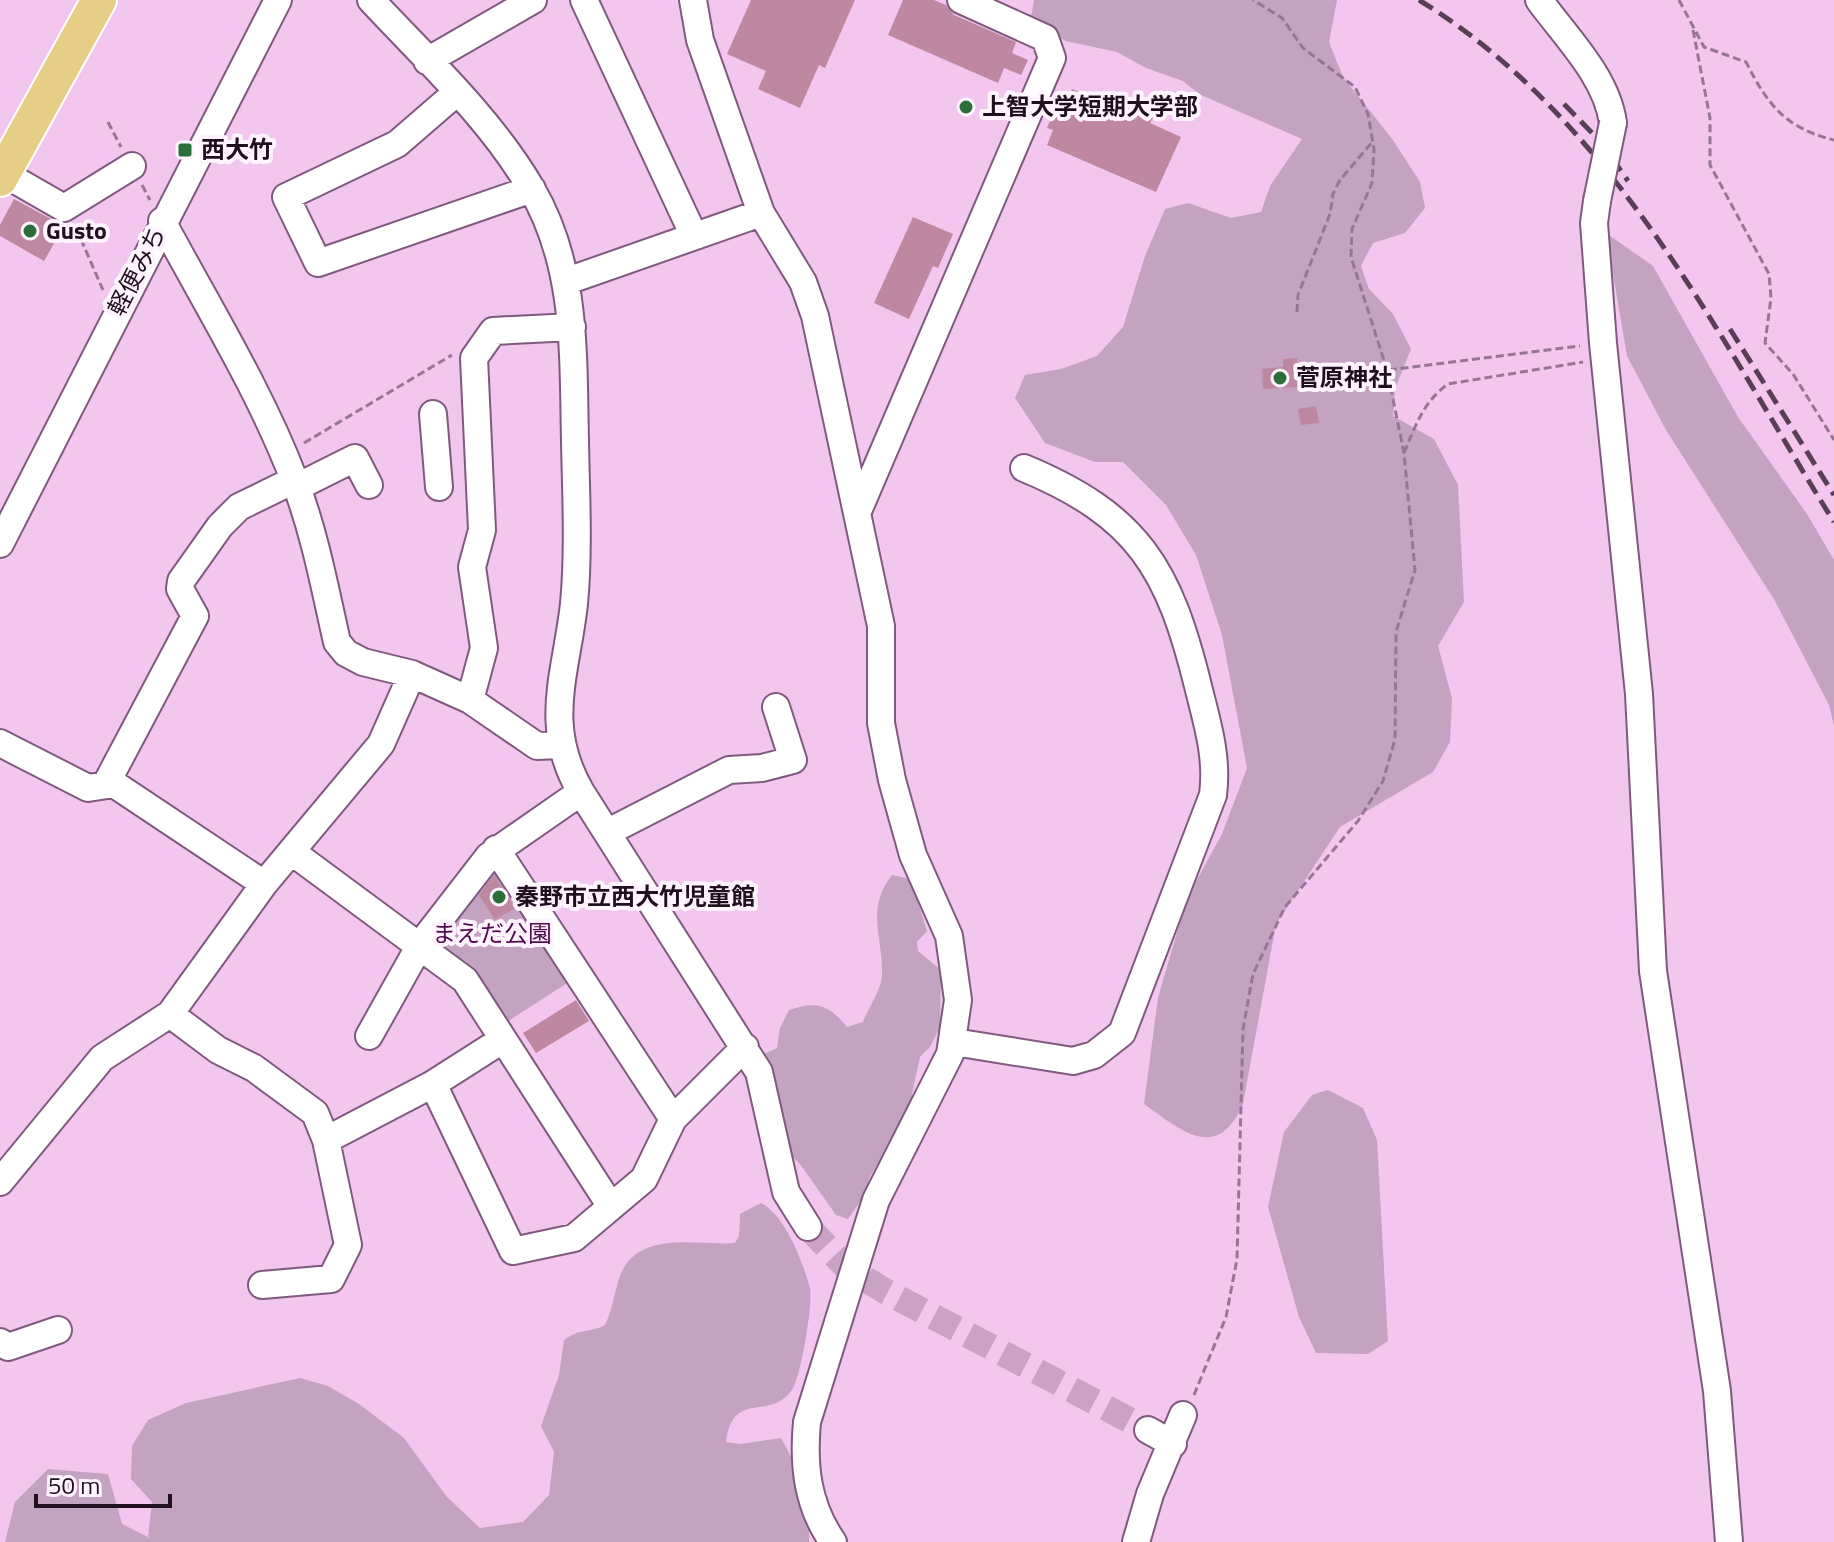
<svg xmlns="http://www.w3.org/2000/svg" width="1834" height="1542" font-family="'Titillium Web','Noto Sans JP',sans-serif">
  <rect width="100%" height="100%" fill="#f3c6f0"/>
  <!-- green -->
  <path fill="#c4a2c2" d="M1034,0h303l-8,42 14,35 50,63 27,42 5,26 -20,25 -32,10 -12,23 8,23 24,25 18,35 -16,40 -2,27 41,23 24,46 6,117 -26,44 14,52 -2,44 -17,30 -93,55 -64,97 -33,180c-26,59 -61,27 -99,0l14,-106 29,-100 35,-64 25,-66 -25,-133 -26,-80 -30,-50 -43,-43h-28l-50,-19 -30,-45 10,-23 36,-6 36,-13 26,-29 22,-71 20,-47 23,-6 43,15 30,-6 9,-26 32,-47 -103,-45 -16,-13 -37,-13 -29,-16 -51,-11 -36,-18z
    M1606,233l47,33 85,151 69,97 27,46v166l-5,-21 -54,-104 -109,-171 -39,-74z
    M490,864l82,116 -70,45 -67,-77z
    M892,875l19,4 16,52 -10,11 1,9 23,19 -1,57 -10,20 -10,10 -8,37 2,11 -44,71 -6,20 -16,23 -12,-4 -36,-51 -15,-14 -25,-80 4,-16 13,-6 3,-20 9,-18c28,-9 39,-6 58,17l16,-5c5,-14 19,-33 19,-48 1,-37 -17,-65 10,-99z
    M1328,1090l35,18 14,32 11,201 -20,13 -52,-1 -17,-36 -31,-110 16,-75 28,-37z
    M761,1203c24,12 42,59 49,85 3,16 -9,89 -18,102 -23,32 -59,-1 -66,52l15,2 40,-6c19,32 29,67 28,104h-804l10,-40 33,-33 60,5 14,50 26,13 4,-35 -21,-23 1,-33 16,-26 38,-17 114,-25 28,8 31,18 45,34 43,59 33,31 43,-6 26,-27 5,-43 -13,-26 18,-51 5,-35c18,-13 24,-6 41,-15 8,-16 9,-33 15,-49 18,-47 79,-30 115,-33l4,-7 1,-22z"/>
  <!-- building -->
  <path fill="#be88a3" d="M751,0h104l-30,68 -6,-3 -19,43 -42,-19 8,-18 -39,-17z
    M903,0h31l12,5 8,10 62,27 -4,11 16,7 -7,15 -17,-7 -6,15 -110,-48z
    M1072,89l43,19 3,-8 36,16 -4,7 31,14 -25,55 -109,-47 6,-15 -6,-2 12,-28 7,3z
    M14,199l50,27 -20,35 -44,-25v-11z
    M913,217l40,17 -15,34 -5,-2 -24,53 -35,-16z
    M1297,358l2,29 -36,2 -1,-20 21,-2v-8z
    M1316,406l3,17 -18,2 -3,-16z
    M494,875l21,33 -20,12 -16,-25z
    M576,1000l13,21 -53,32 -13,-20z"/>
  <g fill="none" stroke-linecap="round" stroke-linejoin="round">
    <!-- minor-tunnel -->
    <path stroke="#c9a2c6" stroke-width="26" stroke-dasharray="26 13" stroke-linecap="butt" d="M808,1227l39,41 38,23 263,139"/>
    <!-- minor casing -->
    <g stroke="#80597e" stroke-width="30">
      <path id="minor" d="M371,0c55,59 119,118 160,188 46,78 42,165 44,253 1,54 4,109 -1,163 -8,71 -32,121 7,188l178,280 27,120 22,35
        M584,0l110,236
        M693,0l7,40 61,173 42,69 12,34 66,310v97l11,57 21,75 36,81 9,64 -8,54 -74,146 -69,222c-4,43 0,83 26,120
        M1539,0c27,37 68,77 74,123
        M427,61l106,-61
        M456,93l-59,51 -111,53 32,66 214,-74
        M3,173l61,35 68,-42
        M1597,201l-3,22 9,120 36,351 14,277 64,420 12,151
        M162,221c46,86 99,171 133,261 20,52 30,107 42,160l9,11 17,9 49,12 58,26 67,46 23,-1
        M567,281l194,-68
        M433,414l6,73
        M297,487l58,-29 14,27
        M858,511l194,-453 -7,-20 -84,-38
        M0,544l278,-544
        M470,700l14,-52 -12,-81 10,-37 -8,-172 19,-27 79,-4
        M0,743l88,45 26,-4 150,100
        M106,784l89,-168 -15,-27 1,-8 39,-55 19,-19 55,-27
        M608,832l121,-62 33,-2 31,-8 -17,-53
        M496,849l177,270
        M292,852l173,128 145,225
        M170,1014l48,36 36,18 61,45 11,27 22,105 -17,34 -69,6
        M369,1036l51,-91 69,-89 92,-64
        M954,1042l119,19 21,-6 28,-22 91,-238c5,-39 -6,-72 -15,-109 -29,-117 -59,-170 -174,-218
        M433,1084l80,167 61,-13 70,-59 29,-60 72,-72
        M326,1140l107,-56 69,-44
        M0,1182l102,-124 68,-44 94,-130 117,-140 31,-70
        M0,1342l8,5 50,-17
        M1148,1430l25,14
        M1136,1542l14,-48 33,-79"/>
    </g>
    <!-- major casing -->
    <g stroke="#fff" stroke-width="38">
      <path id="major" d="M0,179l99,-179"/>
    </g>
    <!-- path -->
    <path stroke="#967694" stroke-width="3" stroke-dasharray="8 4" stroke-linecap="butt" d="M1679,0l25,47 42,15c22,43 39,66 88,78
      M1693,30l17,88v47l59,109 2,24 -6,45 28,31 41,66
      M108,122l13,25
      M142,185l8,15
      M76,228l27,62
      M1297,312l1,-17 32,-81 3,-20 7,-14 33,-39
      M1341,376l239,-30
      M304,443l148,-88
      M1404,453c12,-28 19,-51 44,-69l135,-22
      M1194,1395l32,-78 11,-58 6,-230 10,-55 32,-67 73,-86 25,-40 12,-42 1,-107 19,-62 -11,-117 -17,-83 -36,-113 1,-28 20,-46 2,-34 -6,-35 -13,-27 -52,-39 -21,-30 -29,-18"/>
    <!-- minor -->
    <use href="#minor" stroke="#fff" stroke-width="26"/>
    <!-- major -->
    <use href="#major" stroke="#e7ce87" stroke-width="34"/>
    <!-- rail -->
    <path stroke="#573f55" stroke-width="5" stroke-dasharray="16 8" stroke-linecap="butt" d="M1419,0c195,120 298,335 415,522
      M1564,104l36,37 28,40
      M1730,329l104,166"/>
    <!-- minor-bridge casing -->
    <g stroke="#80597e" stroke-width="30" stroke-linecap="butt">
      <path id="minor-bridge" d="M1597,201l16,-78"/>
    </g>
    <!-- minor-bridge -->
    <use href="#minor-bridge" stroke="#fff" stroke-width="26"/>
  </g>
  <!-- markers -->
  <g fill="#2a6f3a" stroke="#fef4fd" stroke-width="3">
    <circle cx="966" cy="107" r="8"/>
    <rect x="177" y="142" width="16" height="16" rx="4"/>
    <circle cx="30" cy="231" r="8"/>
    <circle cx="1280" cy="378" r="8"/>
    <circle cx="499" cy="897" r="8"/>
  </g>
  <g text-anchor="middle" stroke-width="8" stroke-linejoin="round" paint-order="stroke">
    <!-- poi labels -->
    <g font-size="24" font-weight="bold" fill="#20101f" stroke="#fef4fd" text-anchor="start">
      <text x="982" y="115">上智大学短期大学部</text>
      <text x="201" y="158">西大竹</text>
      <text x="46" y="239">Gusto</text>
      <text x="1296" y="386">菅原神社</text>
      <text x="515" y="905">秦野市立西大竹児童館</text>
    </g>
    <!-- street labels -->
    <g font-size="24" fill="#20101f" stroke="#fef4fd">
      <text transform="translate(137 271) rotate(-63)" y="8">軽便みち</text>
    </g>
    <!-- park labels -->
    <g font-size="24" fill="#4e0a4d" stroke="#fef4fd">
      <text x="492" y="942">まえだ公園</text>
    </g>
  </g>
  <!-- scale -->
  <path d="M36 1494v12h134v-12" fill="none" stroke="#20101f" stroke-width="4"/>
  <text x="48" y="1494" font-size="24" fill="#20101f" stroke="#fef4fd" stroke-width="6" paint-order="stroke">50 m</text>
</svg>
